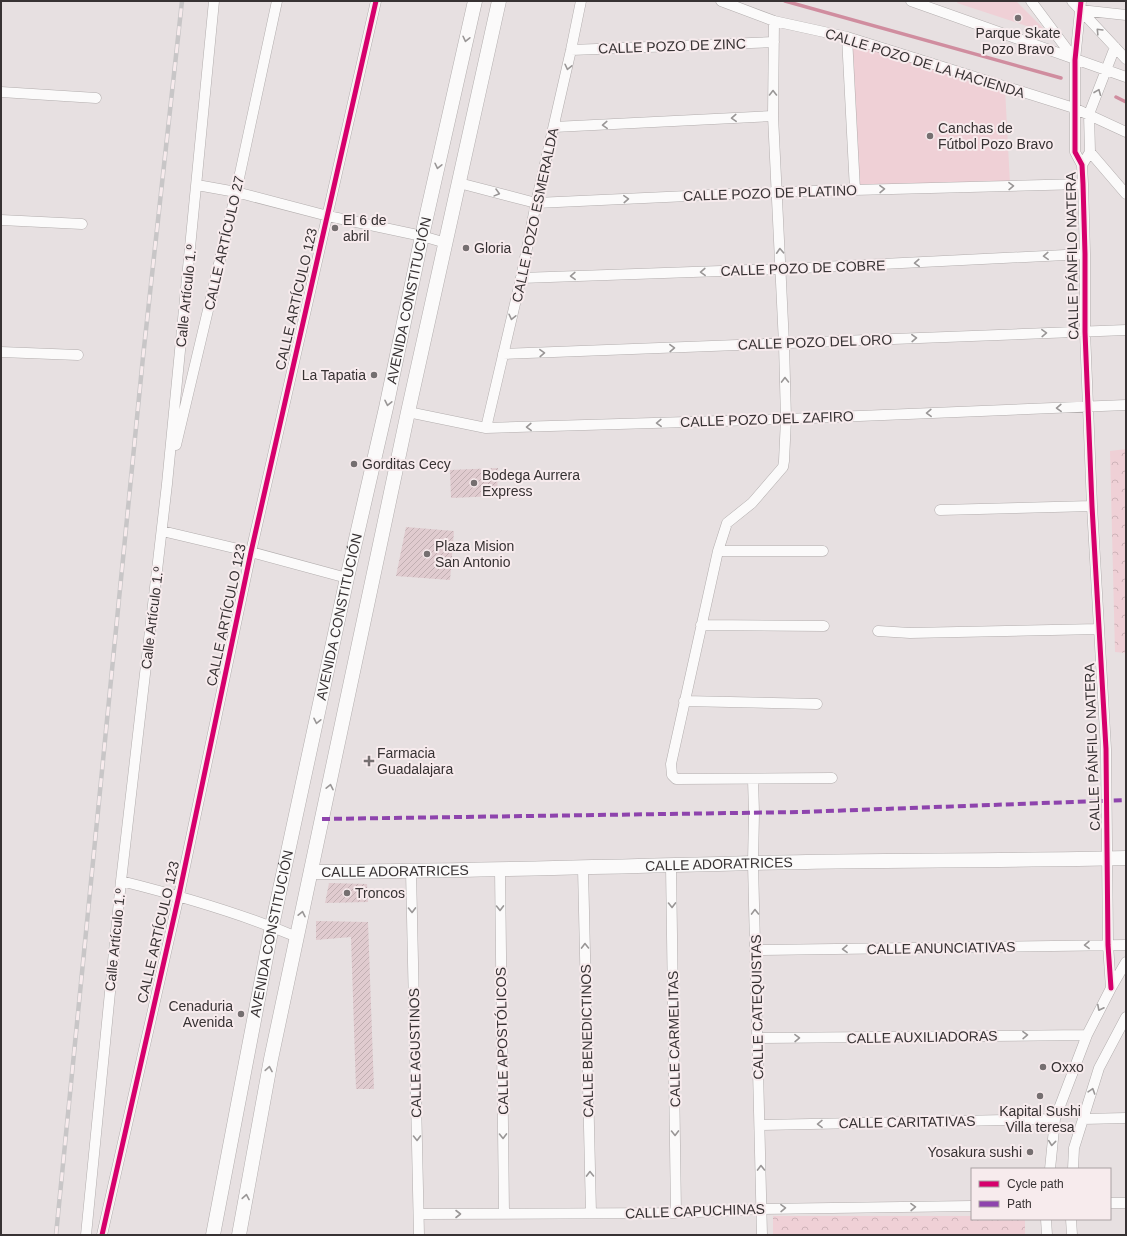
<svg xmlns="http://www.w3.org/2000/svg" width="1127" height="1236" font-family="Helvetica,sans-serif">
  <defs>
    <pattern id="forest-crowns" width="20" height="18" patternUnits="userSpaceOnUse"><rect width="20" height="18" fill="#efd0d6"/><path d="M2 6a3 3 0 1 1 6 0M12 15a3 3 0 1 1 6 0" fill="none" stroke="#ceb3b8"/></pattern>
    <pattern id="building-hatch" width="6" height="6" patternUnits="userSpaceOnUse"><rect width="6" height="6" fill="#e0cbcf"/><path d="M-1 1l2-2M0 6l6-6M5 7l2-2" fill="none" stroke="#c1afb2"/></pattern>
  </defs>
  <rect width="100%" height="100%" fill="#e7e0e1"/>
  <!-- grass -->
  <path fill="#efd0d6" d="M958,1h58l32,32 -91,-30z
    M848,39l157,49 5,96 -154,5z"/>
  <!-- forest -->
  <path fill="url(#forest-crowns)" d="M1126,449v204l-11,-1 -5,-201z
    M773,1216h199v3h53v16h-252z"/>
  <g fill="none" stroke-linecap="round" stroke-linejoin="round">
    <!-- stream -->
    <path stroke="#d08d9f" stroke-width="3.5" d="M785,1l276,77
      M1116,97l10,5"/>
  </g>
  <!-- building -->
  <path fill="url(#building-hatch)" d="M498,468l-1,28 -46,2 -1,-28z
    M406,527l48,4 -4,49 -54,-4z
    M329,883l38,1 1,18 -43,1z
    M316,921l52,1 6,167h-18l-5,-152 -35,3z"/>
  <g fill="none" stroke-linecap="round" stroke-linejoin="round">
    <!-- street casing -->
    <g stroke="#b2adad" stroke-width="11">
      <path id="street" d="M721,1l53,20 73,16 227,71 52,24
        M911,1l215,76
        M1031,1l44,59
        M1072,1l54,58
        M1081,1l-6,59v92l7,13 1,19 2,70v78l7,174 14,243 2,196 3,43
        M1080,10l46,5
        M774,21l-1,95 11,228 2,75 -2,42 -1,6 -31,36 -25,20 -9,28 -47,213 1,11 4,4 156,-1
        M847,37l8,153
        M571,50l203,-8
        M1,92l95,6
        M554,127l219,-11
        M1090,152l36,42
        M1082,165l8,-13 -1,-38 26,-67
        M459,183l77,20 240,-11 307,-8
        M197,185l39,7 92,24 94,20 24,7
        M1,220l81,4
        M521,278l260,-9 304,-15
        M1,352l77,3
        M503,354l623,-24
        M408,412l78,16 300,-9 340,-14
        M486,428l35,-150 15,-75 35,-153 10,-49
        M176,445l60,-253 41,-191
        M940,510l152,-4
        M162,531l89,21 96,26
        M718,551h105
        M701,625l123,1
        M878,631l32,2 189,-4
        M684,701l133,3
        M753,779l1,34 -1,50 9,372
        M671,866l5,347
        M583,868l8,345
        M500,869l4,344
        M411,871l8,364
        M121,881c60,15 119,32 176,56
        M756,950l370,-5
        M758,1038l329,-3
        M1083,1119l43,-1
        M760,1125l295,-6
        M1050,1169l5,-50 32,-84 24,-47 15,-26
        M1073,1169l1,-21 25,-80 27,-51
        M1110,1203h16
        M419,1214l257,-1 86,-4 210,-3
        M1046,1219l1,16
        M1071,1219l1,16
        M86,1235l35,-354 46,-397 47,-483
        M102,1235l77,-340 72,-343 125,-551"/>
    </g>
    <!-- secondary casing -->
    <g stroke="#b2adad" stroke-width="15">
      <g id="secondary">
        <path id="s1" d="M311,872c148,-1 295,-5 442,-9 125,-3 249,-2 373,-5"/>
        <path id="s2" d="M213,1235l59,-309 75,-348 39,-170 36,-172 53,-235"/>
        <path d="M239,1235l32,-176 137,-647 91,-411"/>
      </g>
    </g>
    <!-- street -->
    <use href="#street" stroke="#fbfafa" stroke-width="10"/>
    <!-- secondary -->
    <use href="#secondary" stroke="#fbfafa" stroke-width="14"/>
    <!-- rail casing -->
    <g stroke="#c8c6c7" stroke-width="4.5">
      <path id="rail" d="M56,1235l87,-878 39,-356"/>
    </g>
    <!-- rail -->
    <use href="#rail" stroke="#f7ebed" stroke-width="3" stroke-dasharray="9" stroke-linecap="butt"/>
    <!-- quiet -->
    <path stroke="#8e44ad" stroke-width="4" stroke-dasharray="8 4" stroke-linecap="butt" d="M322,819l480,-7 324,-12"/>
    <!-- cycleway casing -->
    <g stroke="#f7ebed" stroke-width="8">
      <path id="cycleway" d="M1081,1l-6,59v92l7,13 1,19 2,70v78l7,174 14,243 2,196 3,43
        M102,1235l77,-340 72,-343 125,-551"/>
    </g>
    <!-- cycleway -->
    <use href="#cycleway" stroke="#d6006c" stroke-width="5"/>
  </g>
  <!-- one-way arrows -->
  <defs><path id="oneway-chevron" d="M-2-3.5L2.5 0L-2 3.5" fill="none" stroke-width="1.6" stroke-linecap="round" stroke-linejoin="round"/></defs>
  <g stroke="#999696">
    <use href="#oneway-chevron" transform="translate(1099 31) rotate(-134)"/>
    <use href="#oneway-chevron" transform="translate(466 39) rotate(103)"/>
    <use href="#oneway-chevron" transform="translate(568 67) rotate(103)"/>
    <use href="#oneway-chevron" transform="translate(1098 92) rotate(-68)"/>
    <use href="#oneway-chevron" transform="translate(773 93) rotate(-90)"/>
    <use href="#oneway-chevron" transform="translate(734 118) rotate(177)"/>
    <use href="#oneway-chevron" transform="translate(605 125) rotate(177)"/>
    <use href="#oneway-chevron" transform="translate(438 166) rotate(103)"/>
    <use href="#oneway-chevron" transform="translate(1011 186) rotate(-1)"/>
    <use href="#oneway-chevron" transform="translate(882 189) rotate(-1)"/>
    <use href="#oneway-chevron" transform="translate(497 193) rotate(15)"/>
    <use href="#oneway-chevron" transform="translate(626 199) rotate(-3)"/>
    <use href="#oneway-chevron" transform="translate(780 251) rotate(-93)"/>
    <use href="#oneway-chevron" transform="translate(1046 256) rotate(177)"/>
    <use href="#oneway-chevron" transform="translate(917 263) rotate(177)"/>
    <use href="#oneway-chevron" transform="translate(703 272) rotate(178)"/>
    <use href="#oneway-chevron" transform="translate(573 276) rotate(178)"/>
    <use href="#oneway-chevron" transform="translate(512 317) rotate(103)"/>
    <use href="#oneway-chevron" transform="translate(1044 333) rotate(-2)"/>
    <use href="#oneway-chevron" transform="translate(914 338) rotate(-2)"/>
    <use href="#oneway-chevron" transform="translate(672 348) rotate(-2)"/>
    <use href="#oneway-chevron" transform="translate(542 353) rotate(-2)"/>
    <use href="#oneway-chevron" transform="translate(785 380) rotate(-91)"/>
    <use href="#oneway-chevron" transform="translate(388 403) rotate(102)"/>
    <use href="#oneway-chevron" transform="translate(1059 408) rotate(178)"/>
    <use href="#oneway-chevron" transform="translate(929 413) rotate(178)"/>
    <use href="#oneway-chevron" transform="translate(659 423) rotate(178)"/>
    <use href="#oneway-chevron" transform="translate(529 427) rotate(178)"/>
    <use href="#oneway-chevron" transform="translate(317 721) rotate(102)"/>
    <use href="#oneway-chevron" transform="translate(330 787) rotate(-78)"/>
    <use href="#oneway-chevron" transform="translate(672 905) rotate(89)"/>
    <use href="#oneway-chevron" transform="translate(500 908) rotate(89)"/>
    <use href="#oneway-chevron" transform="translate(412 910) rotate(89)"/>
    <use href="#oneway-chevron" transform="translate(755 912) rotate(-91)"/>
    <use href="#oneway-chevron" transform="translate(302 914) rotate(-78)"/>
    <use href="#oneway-chevron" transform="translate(1087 945) rotate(179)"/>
    <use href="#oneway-chevron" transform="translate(585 946) rotate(-91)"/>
    <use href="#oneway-chevron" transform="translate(845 949) rotate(179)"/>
    <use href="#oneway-chevron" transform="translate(1100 1008) rotate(117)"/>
    <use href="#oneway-chevron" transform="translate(1025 1035) rotate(-1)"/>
    <use href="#oneway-chevron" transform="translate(797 1038) rotate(-1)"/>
    <use href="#oneway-chevron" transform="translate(269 1069) rotate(-80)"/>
    <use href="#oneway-chevron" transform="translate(1092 1091) rotate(-72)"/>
    <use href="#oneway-chevron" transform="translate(820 1124) rotate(179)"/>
    <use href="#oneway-chevron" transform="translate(675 1133) rotate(89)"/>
    <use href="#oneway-chevron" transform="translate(503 1136) rotate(89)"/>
    <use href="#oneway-chevron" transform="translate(417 1138) rotate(89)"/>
    <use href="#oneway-chevron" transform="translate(1052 1143) rotate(96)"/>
    <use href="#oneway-chevron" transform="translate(761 1168) rotate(-91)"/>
    <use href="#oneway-chevron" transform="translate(590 1174) rotate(-91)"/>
    <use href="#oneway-chevron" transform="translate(246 1197) rotate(-80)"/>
    <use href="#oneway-chevron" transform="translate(913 1207) rotate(-1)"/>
    <use href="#oneway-chevron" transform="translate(783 1208) rotate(-1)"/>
    <use href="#oneway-chevron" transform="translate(458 1214)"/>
  </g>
  <!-- markers -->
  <g fill="#756f70" stroke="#f7ebed" stroke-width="1.5">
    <circle cx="1018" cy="18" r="4"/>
    <circle cx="930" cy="136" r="4"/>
    <circle cx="335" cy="228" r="4"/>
    <circle cx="466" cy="248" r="4"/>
    <circle cx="374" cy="375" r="4"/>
    <circle cx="354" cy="464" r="4"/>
    <circle cx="474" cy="483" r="4"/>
    <circle cx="427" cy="554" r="4"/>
    <path d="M367 755h4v4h4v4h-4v4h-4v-4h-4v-4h4z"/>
    <circle cx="347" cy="893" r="4"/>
    <circle cx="241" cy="1014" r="4"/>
    <circle cx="1043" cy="1067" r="4"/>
    <circle cx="1040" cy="1096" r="4"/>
    <circle cx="1030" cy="1152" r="4"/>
  </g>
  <g text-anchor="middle" stroke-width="4" stroke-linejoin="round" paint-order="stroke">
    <!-- poi labels -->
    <g font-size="14" fill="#373233" stroke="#f7ebed" text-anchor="start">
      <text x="1018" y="38" text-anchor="middle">Parque Skate<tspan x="1018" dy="16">Pozo Bravo</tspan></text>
      <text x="938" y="133">Canchas de<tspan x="938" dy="16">Fútbol Pozo Bravo</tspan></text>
      <text x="343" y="225">El 6 de<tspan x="343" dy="16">abril</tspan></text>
      <text x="474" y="253">Gloria</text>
      <text x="366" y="380" text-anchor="end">La Tapatia</text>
      <text x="362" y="469">Gorditas Cecy</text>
      <text x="482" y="480">Bodega Aurrera<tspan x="482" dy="16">Express</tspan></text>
      <text x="435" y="551">Plaza Mision<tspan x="435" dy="16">San Antonio</tspan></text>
      <text x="377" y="758">Farmacia<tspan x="377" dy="16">Guadalajara</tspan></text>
      <text x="355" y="898">Troncos</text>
      <text x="233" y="1011" text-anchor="end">Cenaduria<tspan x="233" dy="16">Avenida</tspan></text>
      <text x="1051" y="1072">Oxxo</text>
      <text x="1040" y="1116" text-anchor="middle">Kapital Sushi<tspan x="1040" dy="16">Villa teresa</tspan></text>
      <text x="1022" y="1157" text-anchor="end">Yosakura sushi</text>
    </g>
    <!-- street labels -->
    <g font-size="14" fill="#373233" stroke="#f7ebed">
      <text transform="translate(672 46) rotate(-2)" y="5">CALLE POZO DE ZINC</text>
      <text transform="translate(925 63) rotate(17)" y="5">CALLE POZO DE LA HACIENDA</text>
      <text transform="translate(770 193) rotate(-2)" y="5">CALLE POZO DE PLATINO</text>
      <text transform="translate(535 215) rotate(-78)" y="5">CALLE POZO ESMERALDA</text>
      <text transform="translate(224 243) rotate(-77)" y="5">CALLE ARTÍCULO 27</text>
      <text transform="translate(1072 256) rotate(-91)" y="5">CALLE PÁNFILO NATERA</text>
      <text transform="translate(803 268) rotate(-2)" y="5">CALLE POZO DE COBRE</text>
      <text transform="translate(186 296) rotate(-84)" y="5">Calle Artículo 1.º</text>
      <text transform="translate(296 299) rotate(-77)" y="5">CALLE ARTÍCULO 123</text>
      <text dy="5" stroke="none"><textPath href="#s2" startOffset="955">AVENIDA CONSTITUCIÓN</textPath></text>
      <text transform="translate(815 342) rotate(-2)" y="5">CALLE POZO DEL ORO</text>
      <text transform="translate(767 419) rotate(-2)" y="5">CALLE POZO DEL ZAFIRO</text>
      <text transform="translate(226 615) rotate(-78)" y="5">CALLE ARTÍCULO 123</text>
      <text dy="5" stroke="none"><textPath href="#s2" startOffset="631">AVENIDA CONSTITUCIÓN</textPath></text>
      <text transform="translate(152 618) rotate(-83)" y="5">Calle Artículo 1.º</text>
      <text transform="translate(1092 747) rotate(-92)" y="5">CALLE PÁNFILO NATERA</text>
      <text dy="5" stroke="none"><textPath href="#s1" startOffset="408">CALLE ADORATRICES</textPath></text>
      <text dy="5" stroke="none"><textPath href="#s1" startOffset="84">CALLE ADORATRICES</textPath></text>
      <text transform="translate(158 932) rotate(-77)" y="5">CALLE ARTÍCULO 123</text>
      <text dy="5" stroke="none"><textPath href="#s2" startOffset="307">AVENIDA CONSTITUCIÓN</textPath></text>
      <text transform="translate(115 940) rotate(-84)" y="5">Calle Artículo 1.º</text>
      <text transform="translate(941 948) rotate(-1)" y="5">CALLE ANUNCIATIVAS</text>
      <text transform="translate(757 1007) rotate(-91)" y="5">CALLE CATEQUISTAS</text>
      <text transform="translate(922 1037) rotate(-1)" y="5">CALLE AUXILIADORAS</text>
      <text transform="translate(674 1039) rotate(-91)" y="5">CALLE CARMELITAS</text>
      <text transform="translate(502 1041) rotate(-91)" y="5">CALLE APOSTÓLICOS</text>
      <text transform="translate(587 1041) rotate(-91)" y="5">CALLE BENEDICTINOS</text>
      <text transform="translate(415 1053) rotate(-91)" y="5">CALLE AGUSTINOS</text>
      <text transform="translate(907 1122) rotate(-1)" y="5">CALLE CARITATIVAS</text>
      <text transform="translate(695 1211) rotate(-2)" y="5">CALLE CAPUCHINAS</text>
    </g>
  </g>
  <!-- border -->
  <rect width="1127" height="1236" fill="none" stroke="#373233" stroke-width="4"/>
  <!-- legend -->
  <rect x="971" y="1168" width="140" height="52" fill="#f7ebed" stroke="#aaa1a3"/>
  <rect x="979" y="1181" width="20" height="6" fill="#d6006c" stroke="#aaa1a3"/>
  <text x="1007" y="1188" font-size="12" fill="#373233">Cycle path</text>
  <rect x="979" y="1201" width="20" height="6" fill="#8e44ad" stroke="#aaa1a3"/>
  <text x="1007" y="1208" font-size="12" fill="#373233">Path</text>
</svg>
